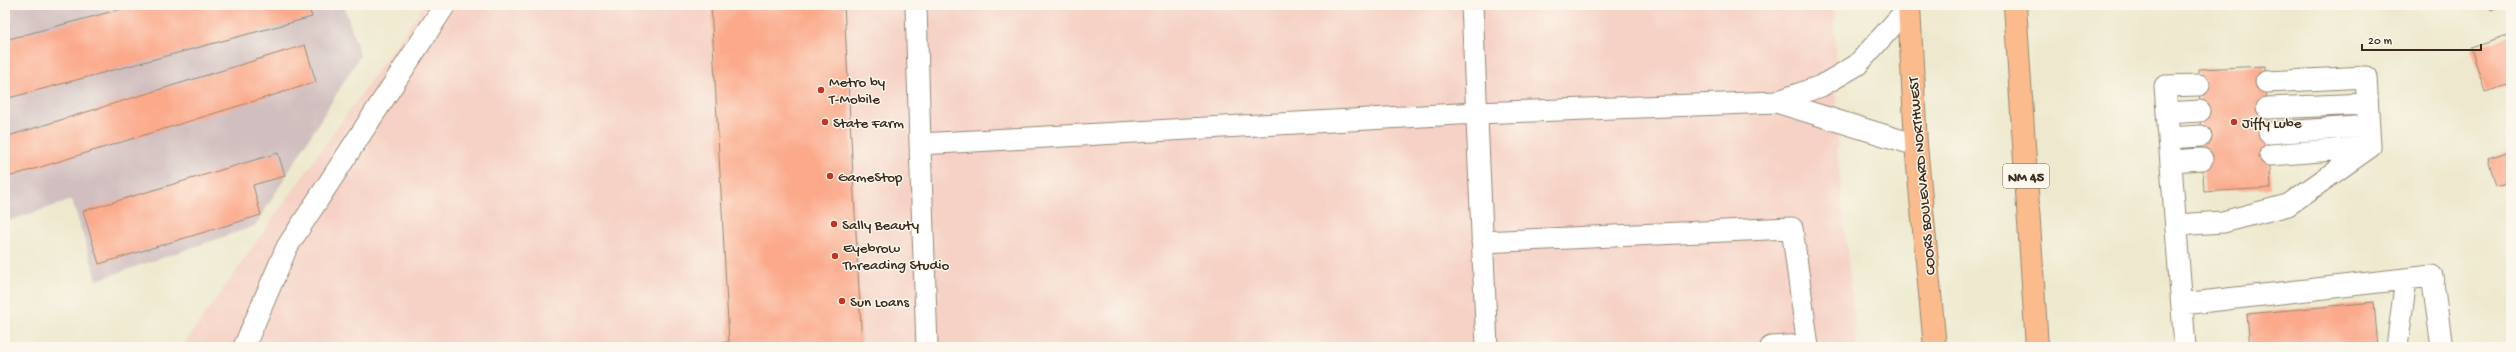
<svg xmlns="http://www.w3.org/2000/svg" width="2516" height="352" font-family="'Gochi Hand',sans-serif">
  <rect width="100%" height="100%" fill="#fbf7ec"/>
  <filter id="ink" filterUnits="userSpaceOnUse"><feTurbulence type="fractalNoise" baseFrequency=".025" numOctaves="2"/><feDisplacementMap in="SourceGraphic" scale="8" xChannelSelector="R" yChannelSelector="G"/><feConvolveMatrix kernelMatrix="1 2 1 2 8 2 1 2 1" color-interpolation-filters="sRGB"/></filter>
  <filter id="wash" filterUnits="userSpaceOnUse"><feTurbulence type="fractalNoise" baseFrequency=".012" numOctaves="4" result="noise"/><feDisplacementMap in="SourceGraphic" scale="16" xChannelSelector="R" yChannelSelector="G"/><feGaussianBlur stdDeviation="0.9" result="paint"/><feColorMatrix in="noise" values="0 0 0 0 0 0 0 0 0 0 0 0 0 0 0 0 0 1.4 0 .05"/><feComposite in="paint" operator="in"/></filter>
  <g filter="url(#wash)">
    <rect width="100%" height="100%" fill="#eee9ce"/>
    <!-- built -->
    <path fill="#f6d1c5" d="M424,5h1410l4,156 19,186h-1675z"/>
    <!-- industrial -->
    <path fill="#d1bfbf" d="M5,5h339l16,51 -105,170 -158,54 -25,-80 -67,22z"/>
    <g id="blocks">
      <!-- building -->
      <path fill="#fba98a" d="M136,5h172l4,12 -307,82v-59z
        M711,5h133l18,342h-197l64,-5z
        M2489,5h15l-13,5z
        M2511,35v49l-26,8 -14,-44z
        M305,45l11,37 -311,96v-41z
        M2265,66l6,122 -67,4 -6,-123z
        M2511,151v32l-15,4 -8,-29z
        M278,153l7,23 -32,9 8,30 -162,49 -16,-53z
        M2374,302l4,45h-128l-3,-33z"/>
    </g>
  </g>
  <g filter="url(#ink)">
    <use href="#blocks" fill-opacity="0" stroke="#948a76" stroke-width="1"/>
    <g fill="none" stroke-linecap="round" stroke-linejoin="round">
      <!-- lane casing -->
      <g stroke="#948a76" stroke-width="23">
        <path id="lane" d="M916,5l4,139
          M1472,5l15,342
          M1909,7l-52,58 -36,21 -45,16 140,43
          M2267,108l100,-4
          M2167,113l33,-2
          M2269,133l99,-7
          M2169,138l32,-2
          M2270,155l99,-8
          M2171,161l31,-2
          M2176,225l47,-3 65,-17 82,-58 -4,-70 -100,5
          M1482,242l310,-14 16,119
          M2182,304l250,-28 10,71
          M244,347l43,-100 158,-242
          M927,347l-7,-203 556,-31 300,-11
          M1771,347l36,-2
          M2185,347l-20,-261 34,-1
          M2397,347l9,-68"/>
      </g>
      <!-- primary casing -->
      <g stroke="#948a76" stroke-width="24">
        <path id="primary" d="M1909,5l7,140 19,202
          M2015,5l22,342"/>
      </g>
      <!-- lane -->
      <use href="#lane" stroke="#fff" stroke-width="21"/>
      <!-- primary -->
      <use href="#primary" stroke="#fbbb8c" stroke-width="22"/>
    </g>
  </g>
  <!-- markers -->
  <g fill="#c8321e" stroke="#fbf7ec" stroke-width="1.5">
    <circle cx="821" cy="90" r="4"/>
    <circle cx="825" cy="122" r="4"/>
    <circle cx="2234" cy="122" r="4"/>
    <circle cx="830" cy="176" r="4"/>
    <circle cx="834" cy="224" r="4"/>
    <circle cx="835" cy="256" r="4"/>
    <circle cx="842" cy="301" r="4"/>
  </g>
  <g text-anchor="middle" stroke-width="3" stroke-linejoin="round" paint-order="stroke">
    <!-- shield labels -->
    <rect fill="#fbf7ec" stroke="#75685c" stroke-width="1" x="2003" y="164" width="46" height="24" rx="3"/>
    <g font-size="14" font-weight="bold" fill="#3b2a1e">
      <text x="2026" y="181">NM 45</text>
    </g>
    <!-- poi labels -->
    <g font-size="15" fill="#3b2a1e" stroke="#fbf7ec" text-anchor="start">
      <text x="829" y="86">Metro by<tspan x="829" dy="17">T-Mobile</tspan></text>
      <text x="833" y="127">State Farm</text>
      <text x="2242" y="127">Jiffy Lube</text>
      <text x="838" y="181">GameStop</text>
      <text x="842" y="229">Sally Beauty</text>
      <text x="843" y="252">Eyebrow<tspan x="843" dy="17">Threading Studio</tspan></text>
      <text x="850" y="306">Sun Loans</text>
    </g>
    <!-- street labels -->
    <g font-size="15" fill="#3b2a1e" stroke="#fbf7ec">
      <text transform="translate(1921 176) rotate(-95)" y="5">COORS BOULEVARD NORTHWEST</text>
    </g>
  </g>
  <!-- margin -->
  <rect width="2516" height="352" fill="none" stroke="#fbf7ec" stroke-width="20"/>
  <!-- scale -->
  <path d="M2362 44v6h119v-6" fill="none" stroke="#3b2a1e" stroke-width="2"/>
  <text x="2368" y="44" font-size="12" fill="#3b2a1e" stroke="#fbf7ec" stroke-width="3" paint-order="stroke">20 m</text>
</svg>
